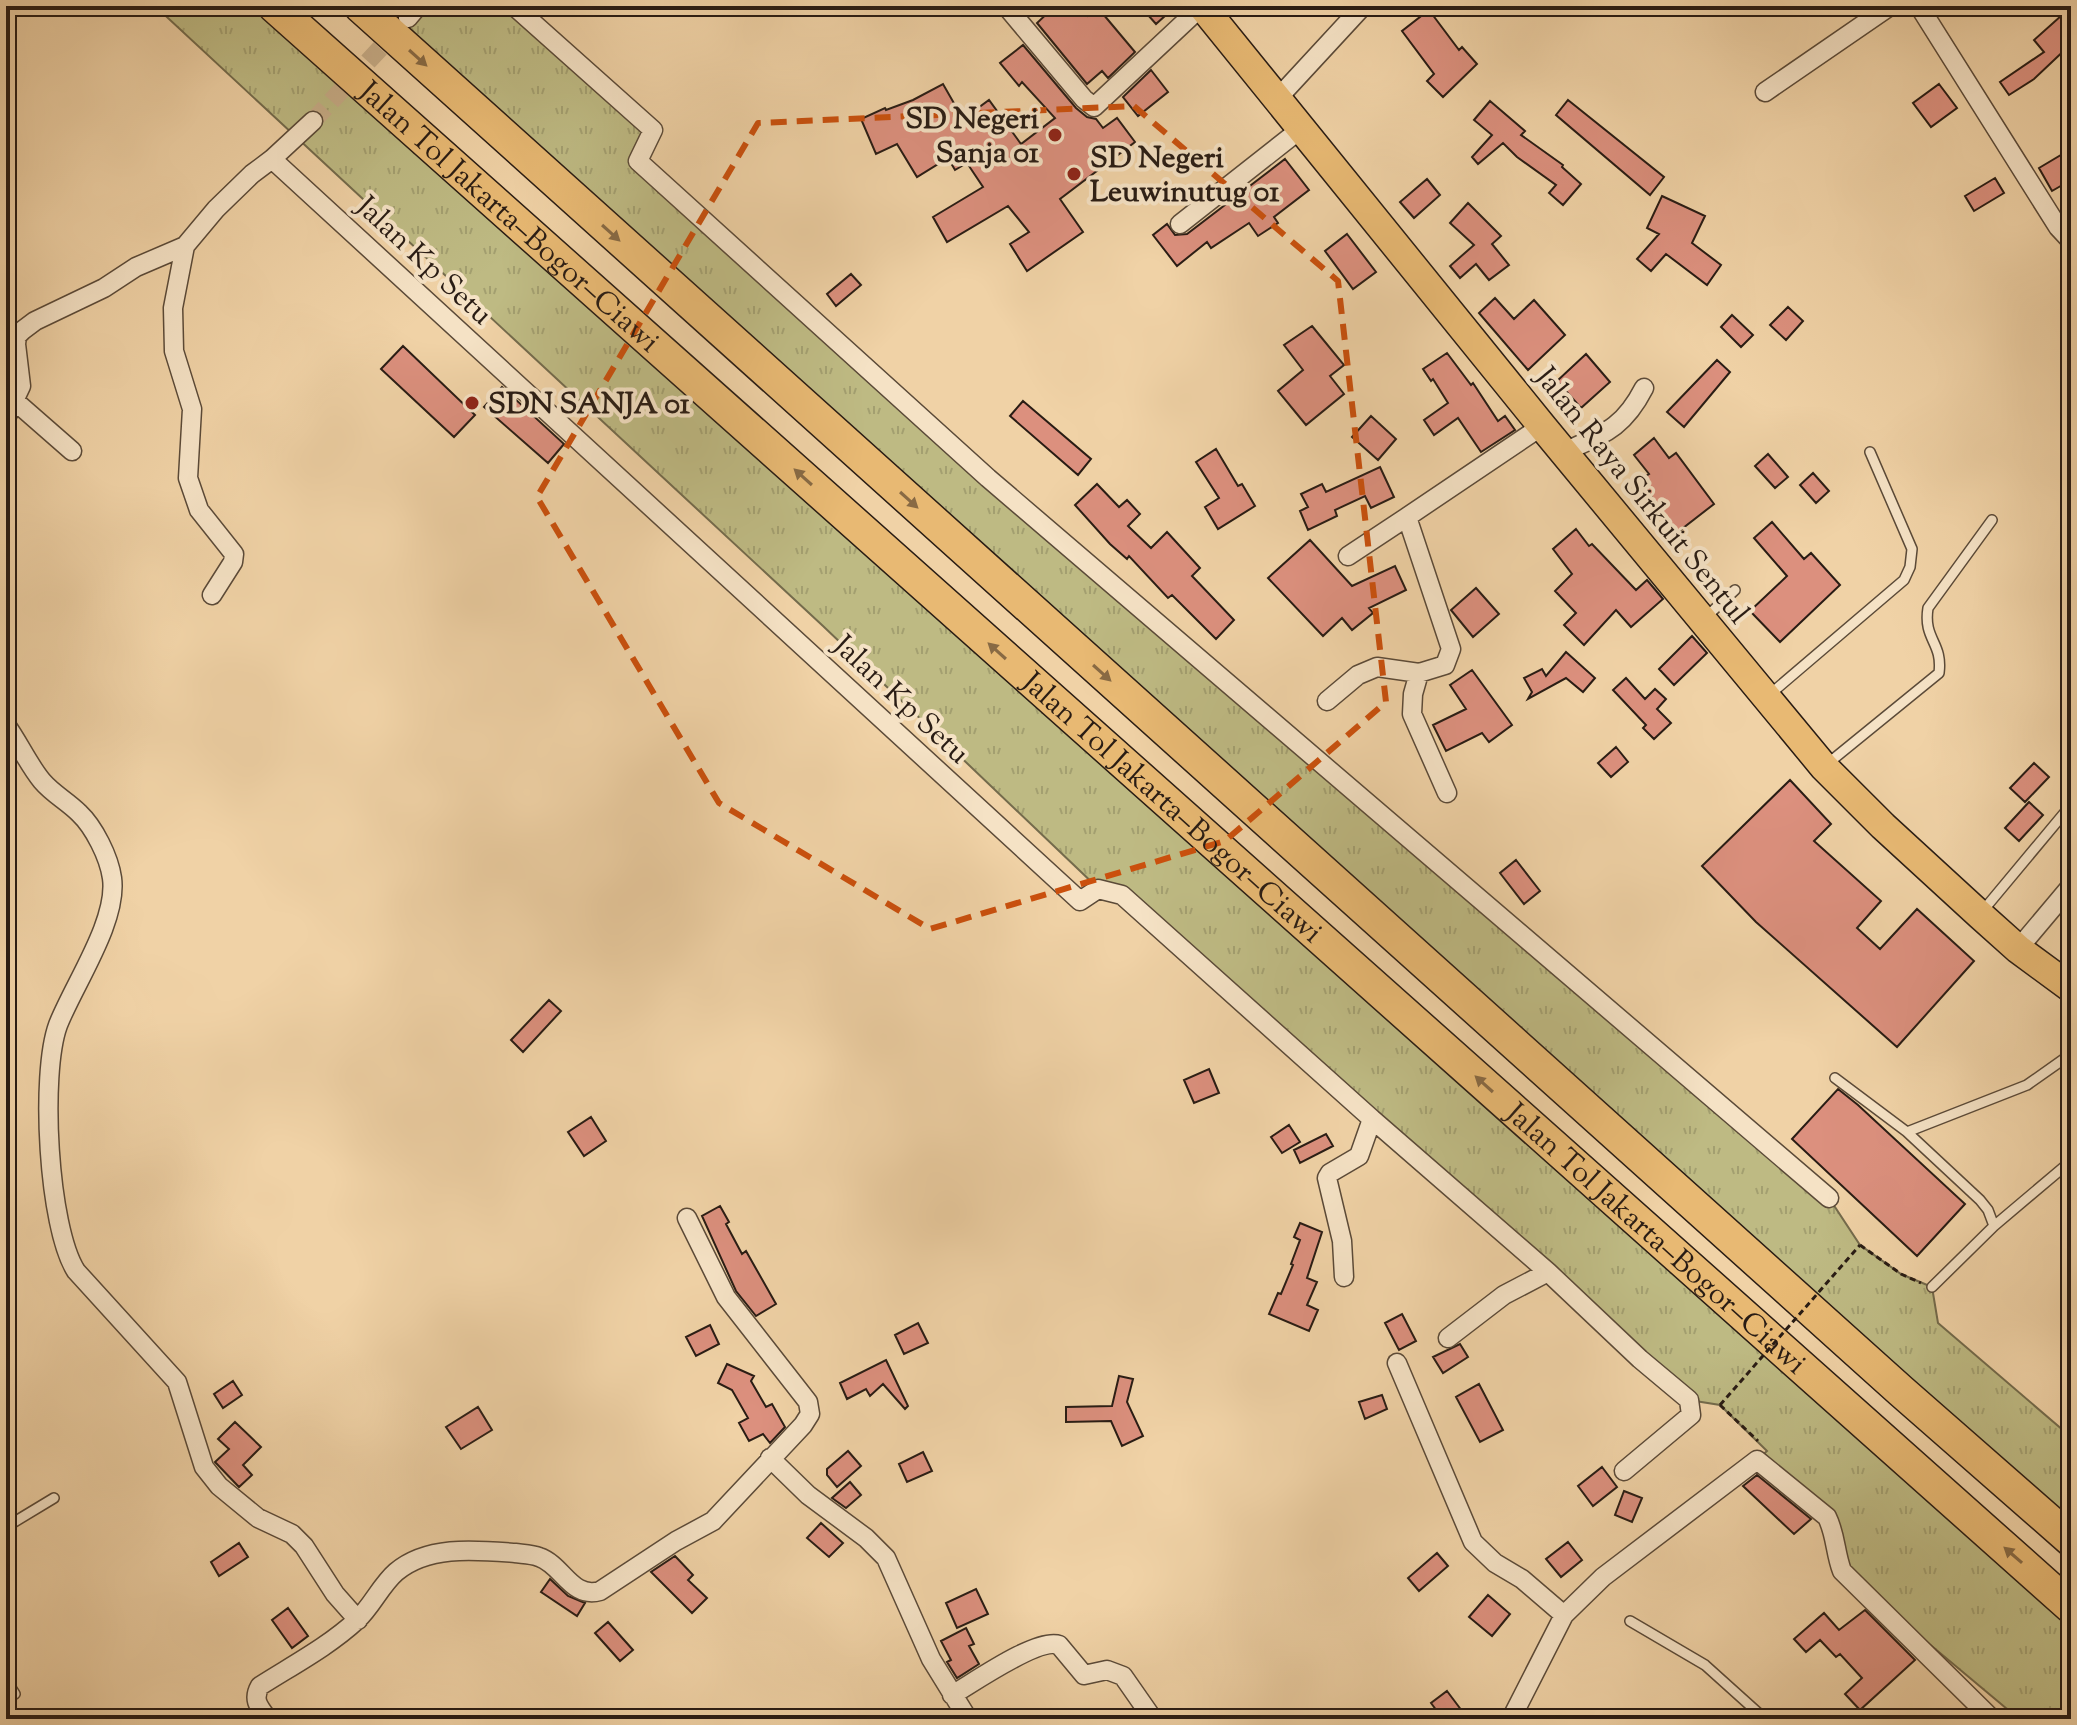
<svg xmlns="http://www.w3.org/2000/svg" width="2077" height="1725" font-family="'Sorts Mill Goudy',serif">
  <defs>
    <pattern id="grass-tufts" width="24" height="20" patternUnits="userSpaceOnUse" patternTransform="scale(2)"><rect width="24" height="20" fill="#beba83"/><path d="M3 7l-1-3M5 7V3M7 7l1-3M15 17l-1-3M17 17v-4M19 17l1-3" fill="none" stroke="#a39f70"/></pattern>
  </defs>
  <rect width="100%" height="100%" fill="#f0d2a6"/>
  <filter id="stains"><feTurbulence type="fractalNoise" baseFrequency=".0025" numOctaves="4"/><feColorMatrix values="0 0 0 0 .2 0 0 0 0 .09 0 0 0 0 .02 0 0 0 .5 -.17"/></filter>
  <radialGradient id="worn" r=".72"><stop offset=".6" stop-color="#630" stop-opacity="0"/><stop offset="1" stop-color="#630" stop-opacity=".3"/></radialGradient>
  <!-- grass -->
  <path fill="url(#grass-tufts)" stroke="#746b4c" stroke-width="2" d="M155,6h119l1797,1601v112h-52l-177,-148 -8,-41 -77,-70 10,-9 -47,-46 -31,-5 -567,-505 -23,-6 -276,-263z
    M360,6h158l135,124 -15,31 396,357 795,680 31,47 41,29 31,13 6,36 133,114v101z"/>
  <!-- building -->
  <path fill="#dc907e" stroke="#291c14" stroke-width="2" d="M1055,6h24l9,10 10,-8 37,44 -27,26 -6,-7 -15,13 -50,-61z
    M1140,6h36l-20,18z
    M2071,7v37l-37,35 -25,16 -9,-13 44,-30 -10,-12z
    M1429,10l30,40 3,-3 15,17 -34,33 -16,-16 7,-7 -32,-43z
    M1023,45l53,63 11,9 9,2 7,9 14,-10 18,24 -75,57 23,33 -56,39 -17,-27 19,-12 -21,-26 -61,36 -14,-25 50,-30 -16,-24 -12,7 -7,-12 -31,19 -20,-33 -21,10 -15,-35 24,-11 1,2 27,-10 30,-16 20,35 26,-19 32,44 34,-26 -33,-36 -3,4 -19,-23z
    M1151,70l17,22 -30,24 -15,-19z
    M1939,84l18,24 -26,19 -18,-24z
    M1568,100l96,77 -14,18 -94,-80z
    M1490,101l35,30 -4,4 42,30 -1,2 19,17 -18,21 -14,-12 7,-8 -39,-28 -14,-14 -25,21 -6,-7 20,-22 -18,-15z
    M2071,149v31l-19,11 -13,-23z
    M1285,159l24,31 -35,27 4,6 -20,13 -9,-13 -38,25 -4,-6 -30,24 -24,-31 14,-11 8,11 12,-1z
    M1995,178l9,15 -30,18 -9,-15z
    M1427,179l13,16 -26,23 -14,-16z
    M1662,196l43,20 -13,27 29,22 -14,20 -41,-31 -15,17 -14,-12 22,-25 -12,-6z
    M1468,203l33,33 -9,8 17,21 -20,15 -13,-16 -16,14 -10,-12 24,-21 -24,-22z
    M1347,234l29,38 -23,17 -28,-38z
    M851,274l10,11 -25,21 -9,-12z
    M1495,298l19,21 20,-19 31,35 -37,35 -49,-57z
    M1788,307l15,14 -17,19 -16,-15z
    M1732,315l21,20 -12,12 -20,-20z
    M1312,326l32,39 -14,11 14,18 -38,31 -28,-34 25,-21 -19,-25z
    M403,346l72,69 -21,22 -73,-68z
    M1447,353l24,32 2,-2 25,38 7,-5 10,14 -34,22 -23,-34 -24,17 -10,-15 24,-17 -15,-24 -2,2 -8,-12z
    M1586,354l24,28 -29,26 -24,-27z
    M1717,360l13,12 -46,55 -17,-15z
    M502,387l62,57 -16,19 -64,-56z
    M1023,401l68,58 -13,16 -68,-59z
    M1371,416l25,23 -18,21 -26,-23z
    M1654,438l15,20 7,-5 38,51 -40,31 -12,-16 3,-3 -25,-36 9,-6 -15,-19z
    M1216,449l22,37 4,-2 13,22 -37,23 -13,-22 14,-9 -23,-36z
    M1768,454l20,23 -13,11 -20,-22z
    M1380,467l14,30 -23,11 -6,-12 -30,14 2,6 -29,14 -8,-19 8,-4 -7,-13 21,-10 4,8z
    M1813,473l16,18 -13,12 -16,-18z
    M1097,484l22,23 8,-7 13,14 -12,12 23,22 16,-16 33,36 -8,8 42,44 -18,19 -44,-44 -4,3 -39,-42 -2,3 -17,-15 -35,-39z
    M1772,522l32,37 7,-6 29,32 -60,57 -30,-31 37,-35 -33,-38z
    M1576,529l13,17 3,-2 44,46 11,-10 16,19 -32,28 -15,-17 -32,35 -20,-20 12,-12 -21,-22 17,-17 -19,-25z
    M1310,540l42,46 43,-20 11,24 -37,18 4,5 -21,17 -10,-12 -19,18 -55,-58z
    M1476,588l23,26 -26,23 -22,-27z
    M1692,636l15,17 -33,32 -15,-16z
    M1566,652l29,26 -12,14 -17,-14 -38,21 4,-7 -8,-14 18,-9 4,7z
    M1472,670l40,55 -23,17 -7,-9 -36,18 -13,-26 33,-16 -16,-24z
    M1626,678l19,21 10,-10 11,10 -9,10 14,14 -17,16 -11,-11 3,-3 -33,-35z
    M1616,747l12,15 -17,15 -13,-14z
    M2034,763l15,14 -24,25 -15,-14z
    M1790,780l41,44 -17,17 67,60 -24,27 23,21 37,-40 57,52 -77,86 -141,-125 -54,-56z
    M2029,802l14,13 -24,26 -14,-13z
    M1516,860l24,31 -16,13 -24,-31z
    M549,1000l12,11 -38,41 -12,-12z
    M1209,1069l10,24 -25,10 -10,-23z
    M1838,1089l20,16 107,99 -48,52 -125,-117z
    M591,1117l15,24 -22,15 -16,-24z
    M1289,1125l11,17 -18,11 -11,-16z
    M1326,1134l7,12 -33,17 -6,-13z
    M720,1206l9,16 -3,2 16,30 4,-3 30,53 -20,12 -20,-25 -34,-75z
    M1300,1223l22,9 -15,46 10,4 -10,23 11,5 -9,21 -40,-17 9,-21 3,1 12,-29 -2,-1 9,-24 -6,-3z
    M1402,1314l14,27 -17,9 -14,-27z
    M918,1323l10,20 -24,11 -9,-19z
    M710,1325l9,19 -23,12 -10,-19z
    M1460,1344l8,13 -25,16 -10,-16z
    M886,1360l22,46 -3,3 -22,-25 -13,12 -4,-7 -19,10 -7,-16z
    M727,1364l27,12 -3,5 15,26 6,-3 13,23 -15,16 -7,-9 -14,7 -10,-18 9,-5 -16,-28 -14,-7z
    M1119,1376l14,3 -6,23 16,34 -21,10 -11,-25 -45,1v-15l46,-1z
    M233,1381l9,14 -19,13 -9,-14z
    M1479,1384l24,46 -23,12 -24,-45z
    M1382,1395l5,14 -22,10 -6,-17z
    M478,1407l14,23 -31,19 -15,-22z
    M235,1422l26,25 -18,18 9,10 -13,12 -24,-25 14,-13 -11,-10z
    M848,1451l13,15 -24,21 -10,-12v-6z
    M923,1452l9,19 -25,11 -8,-18z
    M1602,1467l15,20 -24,19 -15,-20z
    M1757,1475l54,44 -17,15 -51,-48z
    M850,1482l11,13 -15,13 -14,-10z
    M1624,1491l18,7 -10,24 -17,-7z
    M821,1523l22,20 -14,14 -22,-19z
    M1568,1542l14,18 -21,17 -15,-18z
    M239,1543l9,14 -29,19 -8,-14z
    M1437,1553l11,13 -29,25 -11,-13z
    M675,1556l18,19 -5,5 19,18 -15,15 -41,-41z
    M550,1579l18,17 17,7 -8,13 -36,-24z
    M976,1589l12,25 -31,14 -11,-25z
    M1488,1595l22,19 -18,22 -23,-19z
    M288,1608l20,28 -16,12 -20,-28z
    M1865,1610l50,50 -55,50 -15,-16 17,-16 -22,-24 -4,3 -16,-17 -14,12 -12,-13 30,-26 15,17z
    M608,1622l25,28 -13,11 -25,-28z
    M966,1628l8,16 -5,2 10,18 -22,14 -10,-16 4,-2 -10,-19z
    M1447,1691l15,20 -11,8h-8l-12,-16z"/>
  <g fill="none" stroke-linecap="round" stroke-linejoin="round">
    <!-- street-tunnel -->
    <path stroke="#c8ae89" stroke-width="18" stroke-dasharray="18 9" stroke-linecap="butt" d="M313,121l85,-92"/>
    <!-- lane casing -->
    <g stroke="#5b4a38" stroke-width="12">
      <path id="lane" d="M1705,618l30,-28
        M1768,696l136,-116 6,-13 2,-18 -42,-97
        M1826,765l113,-92c4,-31 -16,-33 -11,-65l64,-88
        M1981,913l90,-108
        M1835,1078l72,54 120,-47 44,-31
        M1907,1132l73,68 8,10 6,16 -62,61
        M1994,1226l77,-65
        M6,1527l48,-29
        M1630,1621l75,44 60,54
        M6,1680l9,14"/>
    </g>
    <!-- street casing -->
    <g stroke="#5b4a38" stroke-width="21">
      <path id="street" d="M514,6l139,124 -15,31 350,317 841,720
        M1006,6l78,93 10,8 108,-101
        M1919,6l139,221 13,14
        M408,18l10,-12
        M1765,92l125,-86
        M1278,98l85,-92
        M272,159l808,742 18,-12 24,6 250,224 -13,37 -29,17 -3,5 15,63 2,36
        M1180,224l122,-96
        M185,246l-12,62 1,43 18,58 -4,69 11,32 35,44 -1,8 -21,33
        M8,395l64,56
        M6,418l15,-32 -5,-42 1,-8 6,-6 12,-9 69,-33 32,-21 49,-21 31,-37 36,-35 20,-15 41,-38
        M1564,452c39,-18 59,-23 80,-64
        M1348,556l59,-39
        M1419,673l-6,21 -1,20 35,79
        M1327,701l31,-26 19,-8 42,6 26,-8 6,-16 -44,-132 135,-91
        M6,725c13,18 22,39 36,56 11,13 25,20 37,32 15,14 30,44 33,65 6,43 -38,106 -54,147 -18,49 -10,202 18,246l101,111 27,85 15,19 39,32 34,16 12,12 31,48 23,26
        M2018,949l53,-63
        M1372,1119l176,153
        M1448,1338l56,-43 44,-23 92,87 49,41 2,15 -67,56
        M1397,1363l76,179 22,21 27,16 42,36
        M770,1458l38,37 58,43 20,20 45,101 37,60
        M952,1695c21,-12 86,-58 107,-50l25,30 23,-5 16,6 30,43
        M268,1719c-9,-12 -16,-19 -8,-33 33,-21 69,-40 97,-66 15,-14 24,-35 39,-48 32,-27 80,-22 119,-19 7,1 17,1 24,4 24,8 32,42 61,34l76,-50 37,-20 90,-96 7,-11 -2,-12 -82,-105 -39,-79
        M1511,1719l53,-104 39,-38 154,-117 70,57c9,18 8,36 15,54l150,148"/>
    </g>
    <!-- primary casing -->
    <g stroke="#291c14" stroke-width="31">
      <path id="primary" d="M1202,6l340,420 282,341 59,59 97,89 38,34 53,39"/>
    </g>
    <!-- highway casing -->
    <g stroke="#291c14" stroke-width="35">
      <g id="highway">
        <path id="s1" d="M274,6l1797,1601"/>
        <path d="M360,6l1541,1385 170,149"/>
      </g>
    </g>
    <!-- path -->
    <path stroke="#291c14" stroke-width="3" stroke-dasharray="6 4" stroke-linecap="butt" d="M1860,1245l41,29 20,9
      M1720,1405l38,36"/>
    <!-- lane -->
    <use href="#lane" stroke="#f5e2c5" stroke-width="9"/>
    <!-- street -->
    <use href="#street" stroke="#f5e2c5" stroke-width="18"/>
    <!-- primary -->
    <use href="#primary" stroke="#e8b973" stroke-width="28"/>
    <!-- highway -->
    <use href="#highway" stroke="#e8b973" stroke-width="32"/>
    <!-- path-bridge -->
    <path stroke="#291c14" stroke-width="3" stroke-dasharray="6 4" stroke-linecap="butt" d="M1720,1405l140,-160"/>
  </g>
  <!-- one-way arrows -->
  <defs><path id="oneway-solid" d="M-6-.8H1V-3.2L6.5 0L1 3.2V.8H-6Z" transform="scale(2)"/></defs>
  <g fill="#886a44">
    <use href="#oneway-solid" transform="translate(418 58) rotate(42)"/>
    <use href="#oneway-solid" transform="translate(611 233) rotate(42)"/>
    <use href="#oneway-solid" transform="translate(803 477) rotate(-138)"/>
    <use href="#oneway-solid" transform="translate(909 500) rotate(42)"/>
    <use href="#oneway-solid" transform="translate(997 651) rotate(-138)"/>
    <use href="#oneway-solid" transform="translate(1102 673) rotate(42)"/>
    <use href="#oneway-solid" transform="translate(1484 1084) rotate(-138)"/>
    <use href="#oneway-solid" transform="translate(2013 1555) rotate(-139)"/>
  </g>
  <!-- marked area -->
  <path fill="none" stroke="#cb500d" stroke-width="6" stroke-dasharray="16 10" stroke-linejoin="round" d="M1134,106l204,175 48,421 -161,139 -295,88 -211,-126 -182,-306 221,-374z"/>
  <!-- markers -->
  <g fill="#8f2418" stroke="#f5e2c5" stroke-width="3">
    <circle cx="1055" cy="135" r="8"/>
    <circle cx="1074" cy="174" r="8"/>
    <circle cx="472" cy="403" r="8"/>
  </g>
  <g text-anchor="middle" stroke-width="8" stroke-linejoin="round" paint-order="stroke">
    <!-- poi labels -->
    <g font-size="30" font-weight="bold" fill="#291c14" stroke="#f5e2c5" text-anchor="start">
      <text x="1039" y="128" text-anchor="end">SD Negeri<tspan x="1039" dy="34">Sanja 01</tspan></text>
      <text x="1090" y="167">SD Negeri<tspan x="1090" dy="34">Leuwinutug 01</tspan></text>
      <text x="488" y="413">SDN SANJA 01</text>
    </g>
    <!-- street labels -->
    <g font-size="30" fill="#291c14" stroke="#f5e2c5">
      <text dy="10" stroke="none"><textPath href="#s1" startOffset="316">Jalan Tol Jakarta–Bogor–Ciawi</textPath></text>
      <text transform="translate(425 260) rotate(43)" y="10">Jalan Kp Setu</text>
      <text transform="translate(1643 495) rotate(51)" y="10">Jalan Raya Sirkuit Sentul</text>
      <text transform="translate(902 699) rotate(43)" y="10">Jalan Kp Setu</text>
      <text dy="10" stroke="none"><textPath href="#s1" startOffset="1204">Jalan Tol Jakarta–Bogor–Ciawi</textPath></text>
      <text dy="10" stroke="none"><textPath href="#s1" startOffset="1852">Jalan Tol Jakarta–Bogor–Ciawi</textPath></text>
    </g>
  </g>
  <!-- margin -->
  <rect width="2077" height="1725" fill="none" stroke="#f0d2a6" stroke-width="32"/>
  <rect x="8" y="8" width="2061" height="1709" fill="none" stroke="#291c14" stroke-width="4"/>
  <rect x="16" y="16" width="2045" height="1693" fill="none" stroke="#291c14" stroke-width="2"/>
  <rect width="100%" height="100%" filter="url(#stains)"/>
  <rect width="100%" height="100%" fill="url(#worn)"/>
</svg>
